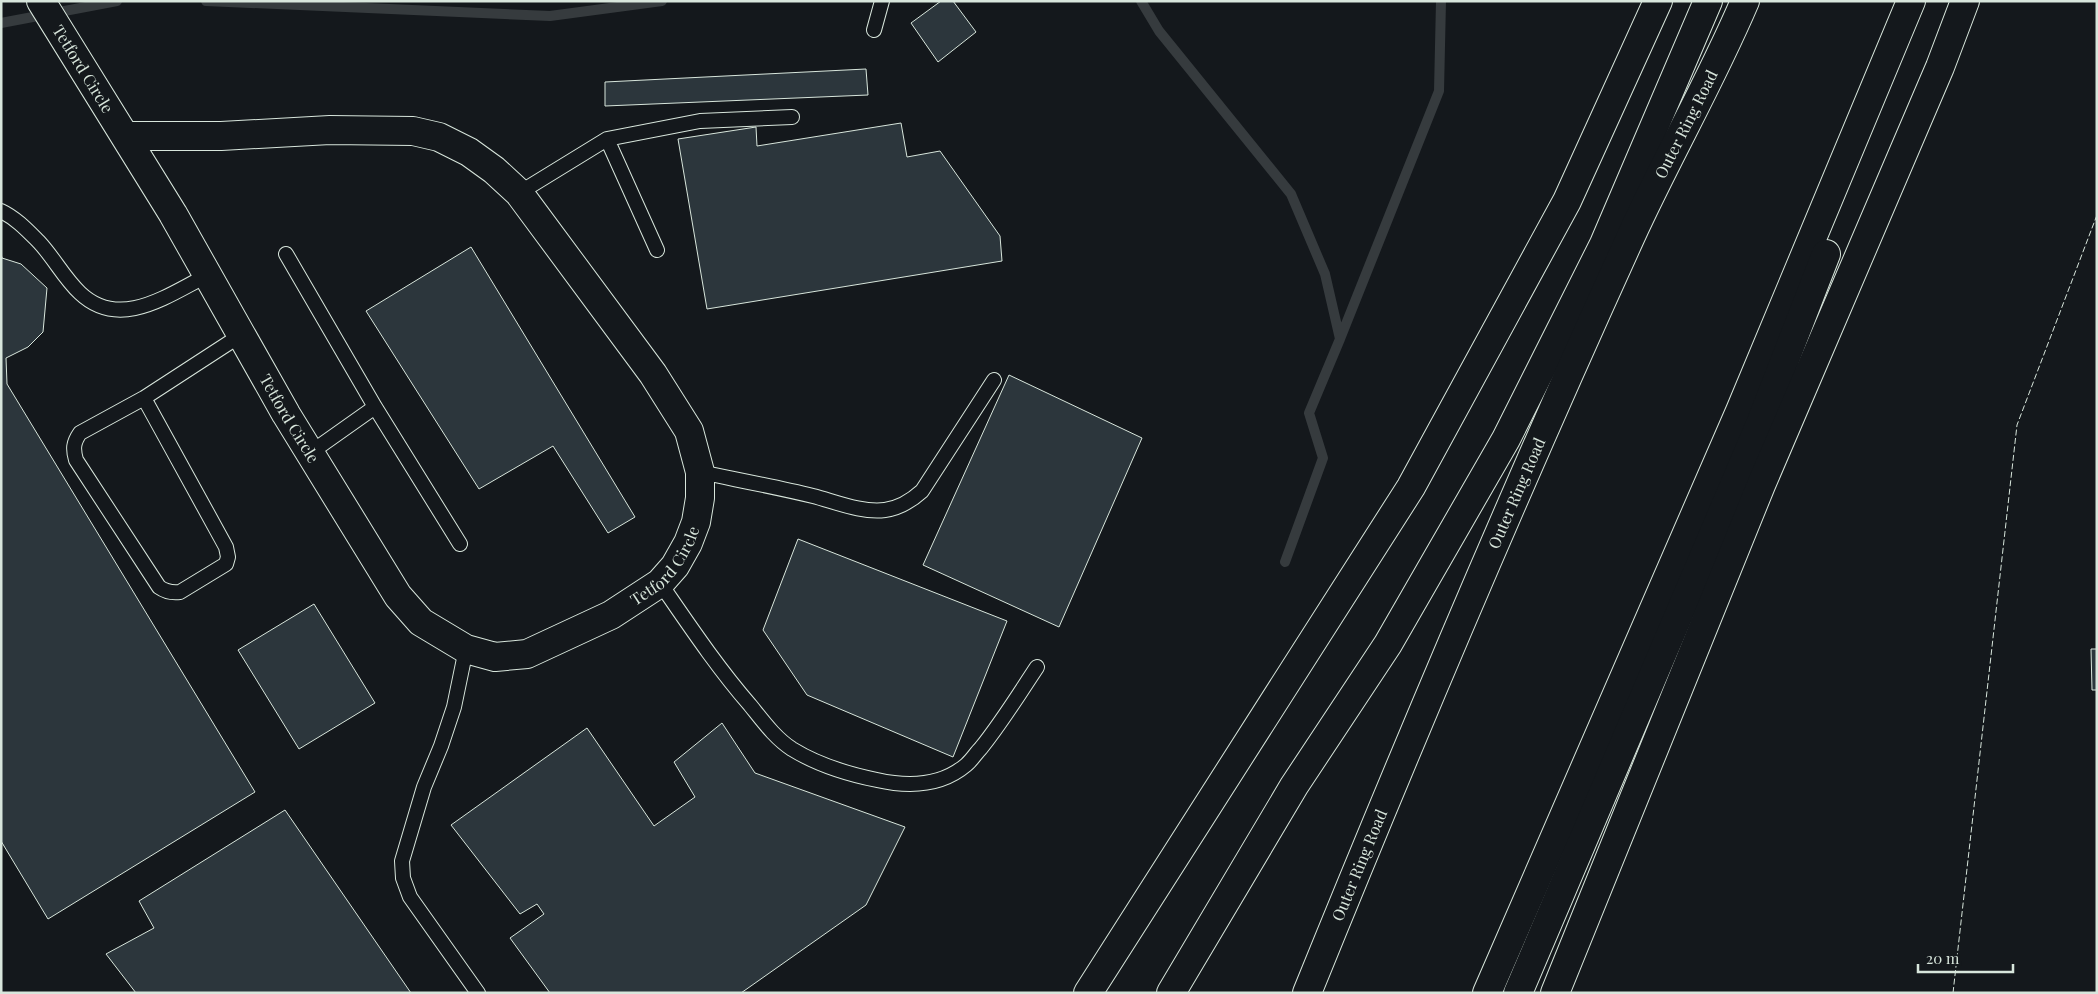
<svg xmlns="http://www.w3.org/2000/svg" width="2098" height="994" font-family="'Playfair Display',serif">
  <rect width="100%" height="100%" fill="#14181c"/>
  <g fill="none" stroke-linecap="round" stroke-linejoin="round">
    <!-- stream -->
    <path stroke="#363b3e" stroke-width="10" d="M206,1l344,15 112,-15
      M1141,1l18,30 132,163 34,80 15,65 -31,74 14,45 -38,104
      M1,23l116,-22
      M1340,339l99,-248 2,-90"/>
  </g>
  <!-- building -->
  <path fill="#2c363c" stroke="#d8e6dc" d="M941,1h12l23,31 -38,30 -27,-39z
    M866,69l2,26 -263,11v-24z
    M901,123l6,34 33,-6 60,85 2,25 -295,48 -29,-170 78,-12 1,19z
    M471,247l164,270 -27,16 -55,-87 -74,43 -113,-178z
    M1,254l1,4 19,6 26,24 -4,44 -15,15 -22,11 1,26 248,408 -207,127 -47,-78z
    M1009,375l133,63 -83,189 -136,-62z
    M798,539l209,82 -54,136 -146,-62 -44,-65z
    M314,604l61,99 -76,46 -61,-99z
    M2091,649h6v41h-5z
    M722,723l33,50 150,54 -39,78 -125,88h-191l-40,-55 34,-24 -7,-10 -17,10 -69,-89 136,-97 67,98 41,-29 -21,-35z
    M285,810l126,183h-275l-30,-39 48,-26 -15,-27z"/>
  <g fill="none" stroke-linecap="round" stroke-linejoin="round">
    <!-- service casing -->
    <g stroke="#d8e6dc" stroke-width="16">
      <path id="service" d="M874,30l8,-29
        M607,139l50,111
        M519,193l88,-54 93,-18 92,-4
        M1,211c15,7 27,20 38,31 15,16 25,36 41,51 40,38 88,2 128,-18
        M286,254l89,153 85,137
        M144,398l82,149 2,10 -2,7 -46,28c-8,1 -14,0 -21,-5l-83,-127c-3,-11 -3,-17 4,-27l64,-35 97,-63
        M310,453l65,-46
        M700,472c38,8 76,15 113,24 23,6 49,17 72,14 15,-2 26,-9 37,-19l72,-111
        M660,583c29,42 57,84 90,122 13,16 25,33 42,44 26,16 55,25 85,31 31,7 63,7 89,-15 6,-5 10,-12 15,-17 21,-26 38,-54 56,-81
        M466,649l-12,58 -13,39 -17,41 -22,74 1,17 7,19 68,96"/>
    </g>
    <!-- minor casing -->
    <g stroke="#d8e6dc" stroke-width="30">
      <g id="minor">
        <path id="s1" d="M41,1l132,213 113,200 112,182 23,26 45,27 29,8 32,-3 84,-39 49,-32 15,-17 13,-23 8,-21 4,-24v-26l-11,-41 -36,-57 -134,-181 -25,-23 -25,-18 -30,-15 -26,-6 -83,-1 -109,6h-96"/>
      </g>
    </g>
    <!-- motorway casing -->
    <g stroke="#d8e6dc" stroke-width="30">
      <g id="motorway">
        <path d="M1088,993l323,-506 156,-286 91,-200"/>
        <path d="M1171,993l123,-207 94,-142 118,-205 98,-195 104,-243"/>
        <path id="s2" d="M1307,993c103,-254 210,-507 324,-757 36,-79 80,-155 114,-235"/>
        <path d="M1487,993l253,-582 171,-410"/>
        <path d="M1518,993l242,-569 66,-170"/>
        <path d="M1555,993l206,-508 179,-418 25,-66"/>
      </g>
    </g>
    <!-- service -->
    <use href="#service" stroke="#14181c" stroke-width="14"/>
    <!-- minor -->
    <use href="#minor" stroke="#14181c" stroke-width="28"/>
    <!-- motorway -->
    <use href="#motorway" stroke="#14181c" stroke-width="28"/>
    <!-- fence -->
    <path stroke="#d8e6dc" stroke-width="1" stroke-dasharray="6 2.5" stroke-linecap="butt" d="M1953,993l64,-568 80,-210"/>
  </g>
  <g text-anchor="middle" stroke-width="4" stroke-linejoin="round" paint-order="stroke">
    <!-- street labels -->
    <g font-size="16" fill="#d8e6dc" stroke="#14181c">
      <text dy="6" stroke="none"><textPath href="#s1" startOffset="80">Tetford Circle</textPath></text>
      <text dy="6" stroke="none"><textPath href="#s2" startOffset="948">Outer Ring Road</textPath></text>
      <text dy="6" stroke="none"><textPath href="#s1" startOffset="486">Tetford Circle</textPath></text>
      <text dy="6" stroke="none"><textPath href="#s2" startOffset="542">Outer Ring Road</textPath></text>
      <text dy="6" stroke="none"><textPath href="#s1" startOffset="1011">Tetford Circle</textPath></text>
      <text dy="6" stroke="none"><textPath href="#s2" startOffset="138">Outer Ring Road</textPath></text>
    </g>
  </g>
  <!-- border -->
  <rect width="2098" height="994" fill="none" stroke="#d8e6dc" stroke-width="5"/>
  <!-- scale -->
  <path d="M1918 964v8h95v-8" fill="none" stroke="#d8e6dc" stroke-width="2.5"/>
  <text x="1926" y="964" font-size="15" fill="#d8e6dc" stroke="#14181c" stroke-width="4" paint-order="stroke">20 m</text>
</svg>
